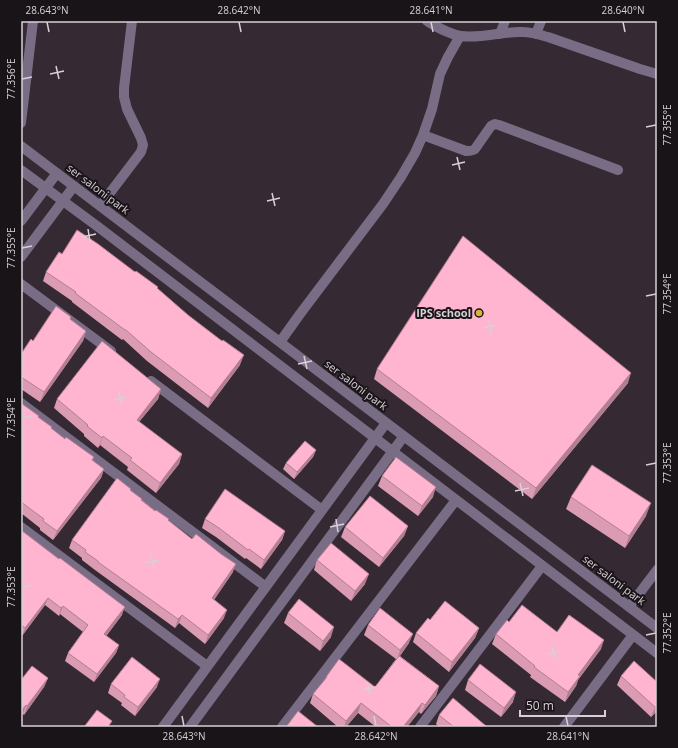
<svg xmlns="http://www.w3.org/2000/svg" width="678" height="748" font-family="'Open Sans',sans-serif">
  <rect width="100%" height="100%" fill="#352933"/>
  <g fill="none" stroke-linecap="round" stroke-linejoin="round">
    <!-- minor -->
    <path stroke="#796c85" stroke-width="10" d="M427,21c10,6 21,13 34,15 21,3 41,-5 62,-4 9,0 17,3 25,5l92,32 17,5
      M500,34l5,-13
      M536,34l5,-13
      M21,123l12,-102
      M423,135l43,16c4,0 7,0 9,-2l16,-23 4,-2 4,1 119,45
      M21,146l636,482
      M21,170l76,56 560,427
      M100,206l41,-54 2,-7 -2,-7 -14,-29 -3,-12v-9l8,-67
      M21,221l36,-48
      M21,257l53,-71
      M21,284l90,67
      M280,342l20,-28 83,-110 18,-27 14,-24 8,-18 9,-26 8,-35 8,-17 12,-21
      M151,381l171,129
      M21,403l245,184
      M21,527l186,139
      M629,607l28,-37
      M163,727l223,-304
      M190,727l214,-291
      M282,727l174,-227
      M420,727l122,-161
      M564,727l69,-92"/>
  </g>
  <!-- wall -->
  <path fill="#db9bb2" d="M62,254l96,35 82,76 -32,43 -61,-47 -24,-22 -1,1 -50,-38v-1l-29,-20 3,-9z
    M70,320l16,11 -3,10 -43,61 -19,-13v-35l12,-13z
    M377,369l251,14 -96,116 -158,-120z
    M161,389l-3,10 -19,23 43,32 -3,10 -23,29 -29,-23 1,-3 -28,-22 -2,3 -14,-12v-2l-30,-26 3,-9z
    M21,403l30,25 53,41 -3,9 -48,62 -13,-10v-2l-19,-15z
    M316,450l-3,7 -19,22 -11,-10 3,-6z
    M382,476l51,21 -15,19 -40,-30z
    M131,489l-1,2 12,9 27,21 64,51 -19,28 10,18 -19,26 -26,-21 -4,5 -80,-58 -13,-10v-2l-13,-10 3,-8z
    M571,497l75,19 -21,32 -59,-39z
    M205,519l80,12 -3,9 -21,29 -15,-11 -1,1 -29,-22 -14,-9z
    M408,526l-4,10 -25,31 -38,-30 4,-10z
    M21,530l101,85 -16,21 13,9 -3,8 -22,29 -29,-21 3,-8 15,-21 -23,-18 -1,2 -14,-11 -23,31 -1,-1z
    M317,560l48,24 -14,17 -37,-31z
    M288,613l43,24 -11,14 -36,-28z
    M430,620l49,8 -4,10 -26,34 -36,-30 3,-9z
    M509,622l48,10 44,17 -23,31 -2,6 -11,16 -35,-25 1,-2 -39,-31 4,-10z
    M368,625l41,18 -9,13 39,30 -3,10 -15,18 -2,-2 -12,15h-31l-18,-14 -12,14h-8l-28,-24 3,-9 12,-15 1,-2 49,10 21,-28 -32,-24z
    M621,676l36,6v29l-6,6 -34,-32z
    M48,678l-4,9 -20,28 -1,-1 -2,-34z
    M468,680l45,22 -12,15 -36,-27z
    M111,684l46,3 -22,29 -14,-11 1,-2 -14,-10z
    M439,715l47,12h-47l-3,-3z"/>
  <!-- shaded-wall -->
  <path fill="#b27e91" d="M86,331l-3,10 -43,61 4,-10z
    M244,355l-4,10 -32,43 3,-10z
    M631,373l-3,10 -96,116 4,-11z
    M161,389l-3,10 -25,30 4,-9z
    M103,436l-3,9 -2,3 4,-10z
    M316,450l-3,7 -19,22 3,-7z
    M182,454l-3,10 -23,29 4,-10z
    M104,469l-3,9 -48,62 4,-9z
    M436,487l-3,10 -15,19 4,-10z
    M651,503l-5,13 -21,32 4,-12z
    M408,526l-4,10 -25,31 4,-9z
    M285,531l-3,9 -21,29 3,-9z
    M236,564l-3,8 -24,35 3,-9z
    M369,574l-4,10 -14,17 4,-10z
    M48,598l-3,7 -23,31 3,-8z
    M63,606l-3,8 -1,2 2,-8z
    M125,607l-3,8 -20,27 2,-8z
    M227,610l-3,8 -19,26 3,-9z
    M182,615l-3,8 -4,5 3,-9z
    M334,627l-3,10 -11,14 3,-10z
    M479,628l-4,10 -26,34 3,-10z
    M413,634l-4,9 -12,17 3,-10z
    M604,640l-3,9 -23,31 -2,6 -11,16 3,-10 10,-17z
    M119,645l-3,8 -22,29 3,-8z
    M48,678l-4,9 -20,28 3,-9z
    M160,679l-3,8 -22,29 3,-9z
    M439,686l-3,10 -15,18 4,-9z
    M516,692l-3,10 -12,15 3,-9z
    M361,703l-3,10 -12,14h-2l2,-6z
    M422,703l-3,9 -12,15h-4z
    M26,705l-3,9 -2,2v-5z
    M657,705v6l-6,6 4,-10z"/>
  <!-- building -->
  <path fill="#ffb4cf" stroke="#b27e91" d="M77,230l21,14 37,28 1,-1 22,16 -1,1 31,27 34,26 1,-1 21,15 -33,43 -60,-46 -25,-22h-1l-50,-37 1,-1 -30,-20 13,-20 3,2z
    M463,236l168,137 -95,115 -159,-119z
    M56,306l15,11 -1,2 16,12 -42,61 -23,-15v-23l10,-15 2,2z
    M102,341l59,48 -24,31 45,34 -22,29 -30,-23 2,-2 -29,-22 -1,2 -15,-12 1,-1 -31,-26z
    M21,403l18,13 -1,1 14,10 -1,1 14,11 1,-2 28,20 -2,3 12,9 -47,62 -14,-10 1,-2 -23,-17z
    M305,441l11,9 -19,22 -11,-9z
    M396,457l40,30 -14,19 -40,-30z
    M592,465l59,38 -22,33 -58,-39z
    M117,478l14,11 -1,1 12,9 -1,1 14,11 1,-1 13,9 -1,1 24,19 4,-5 25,20 15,10 -24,34 15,12 -19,25 -26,-20 -4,4 -80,-57v-1l-13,-9 1,-2 -14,-10z
    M225,489l60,42 -21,29 -15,-11 -1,1 -29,-22 -14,-9z
    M370,496l38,30 -25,32 -38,-31z
    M21,530l38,29 1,-1 65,49 -21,27 15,11 -22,29 -29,-21 20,-28 -25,-19 -2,2 -13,-10 -23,30 -4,-3z
    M331,543l38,31 -14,17 -38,-31z
    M299,599l35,28 -11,14 -35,-28z
    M445,601l34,27 -27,34 -36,-29 12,-15 2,2z
    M522,605l35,27 12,-17 35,25 -26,35 2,1 -12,16 -34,-25 1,-1 -39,-32 11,-14 2,2z
    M380,608l33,26 -13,16 -32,-25z
    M399,656l40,30 -14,19 -3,-2 -19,24h-11l-31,-24 -15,18 -33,-27 14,-17h-1l13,-18 36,28z
    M132,657l28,22 -22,28 -14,-10 1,-2 -14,-11z
    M634,661l23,21v23l-2,2 -34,-31z
    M480,664l36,28 -12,16 -36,-28z
    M32,666l16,12 -21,28 -1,-1 -5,6v-31z
    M453,698l33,28v1h-32l-15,-12z
    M97,710l15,11 -4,6h-24z
    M298,711l20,16h-32z"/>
  <!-- ticks -->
  <path fill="none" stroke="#d8d0d7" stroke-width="1.5" d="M47,22l2,10M239,22l2,10M431,22l2,10M623,22l2,10M56,66l3,13M50,74l14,-3M22,79l10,-2M646,127l10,-2M457,157l3,13M452,165l13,-3M272,193l3,13M267,201l13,-3M88,229l2,13M82,237l14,-3M22,248l10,-2M646,296l10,-2M489,320l2,13M483,328l14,-3M304,356l3,13M298,364l14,-3M119,392l3,13M114,400l13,-3M22,418l10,-2M646,465l10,-2M520,483l3,13M515,491l14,-3M336,519l2,13M330,527l14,-3M151,555l3,13M145,563l14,-3M22,587l10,-2M646,635l10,-2M552,646l3,13M547,654l13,-3M367,682l3,13M362,690l14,-3M182,716l2,10M374,716l2,10M566,716l2,10"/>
  <!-- markers -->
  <circle fill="#d9b334" stroke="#191418" stroke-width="1.5" cx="479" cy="313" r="4"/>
  <g text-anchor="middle" stroke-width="4" stroke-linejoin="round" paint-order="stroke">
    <!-- street labels -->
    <g font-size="11" fill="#d8d0d7" stroke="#191418">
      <text transform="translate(98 189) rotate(37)" y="4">ser saloni park</text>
      <text transform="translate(356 385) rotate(37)" y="4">ser saloni park</text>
      <text transform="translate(614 580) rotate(37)" y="4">ser saloni park</text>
    </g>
    <!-- poi labels -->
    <g font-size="11" font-weight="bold" fill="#d8d0d7" stroke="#191418" text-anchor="end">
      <text x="471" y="317">IPS school</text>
    </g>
  </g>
  <!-- border -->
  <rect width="678" height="748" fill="none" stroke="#191418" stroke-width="44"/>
  <!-- scale -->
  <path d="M520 710v6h85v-6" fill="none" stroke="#d8d0d7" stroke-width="2"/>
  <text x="526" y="710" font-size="12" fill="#d8d0d7" stroke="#191418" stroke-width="3" paint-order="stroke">50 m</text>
  <rect x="22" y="22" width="634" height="704" fill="none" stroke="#d8d0d7" stroke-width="1.5"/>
  <g font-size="10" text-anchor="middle" fill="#d8d0d7">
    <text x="47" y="14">28.643°N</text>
    <text x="239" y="14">28.642°N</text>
    <text x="431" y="14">28.641°N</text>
    <text x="623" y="14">28.640°N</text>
    <text transform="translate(11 79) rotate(-90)" y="4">77.356°E</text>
    <text transform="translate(667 125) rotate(-90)" y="4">77.355°E</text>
    <text transform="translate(11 248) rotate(-90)" y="4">77.355°E</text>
    <text transform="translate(667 294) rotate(-90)" y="4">77.354°E</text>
    <text transform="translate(11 418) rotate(-90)" y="4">77.354°E</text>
    <text transform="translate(667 463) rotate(-90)" y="4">77.353°E</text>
    <text transform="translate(11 587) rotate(-90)" y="4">77.353°E</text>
    <text transform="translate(667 633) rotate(-90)" y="4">77.352°E</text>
    <text x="184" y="740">28.643°N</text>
    <text x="376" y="740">28.642°N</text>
    <text x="568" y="740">28.641°N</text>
  </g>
</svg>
